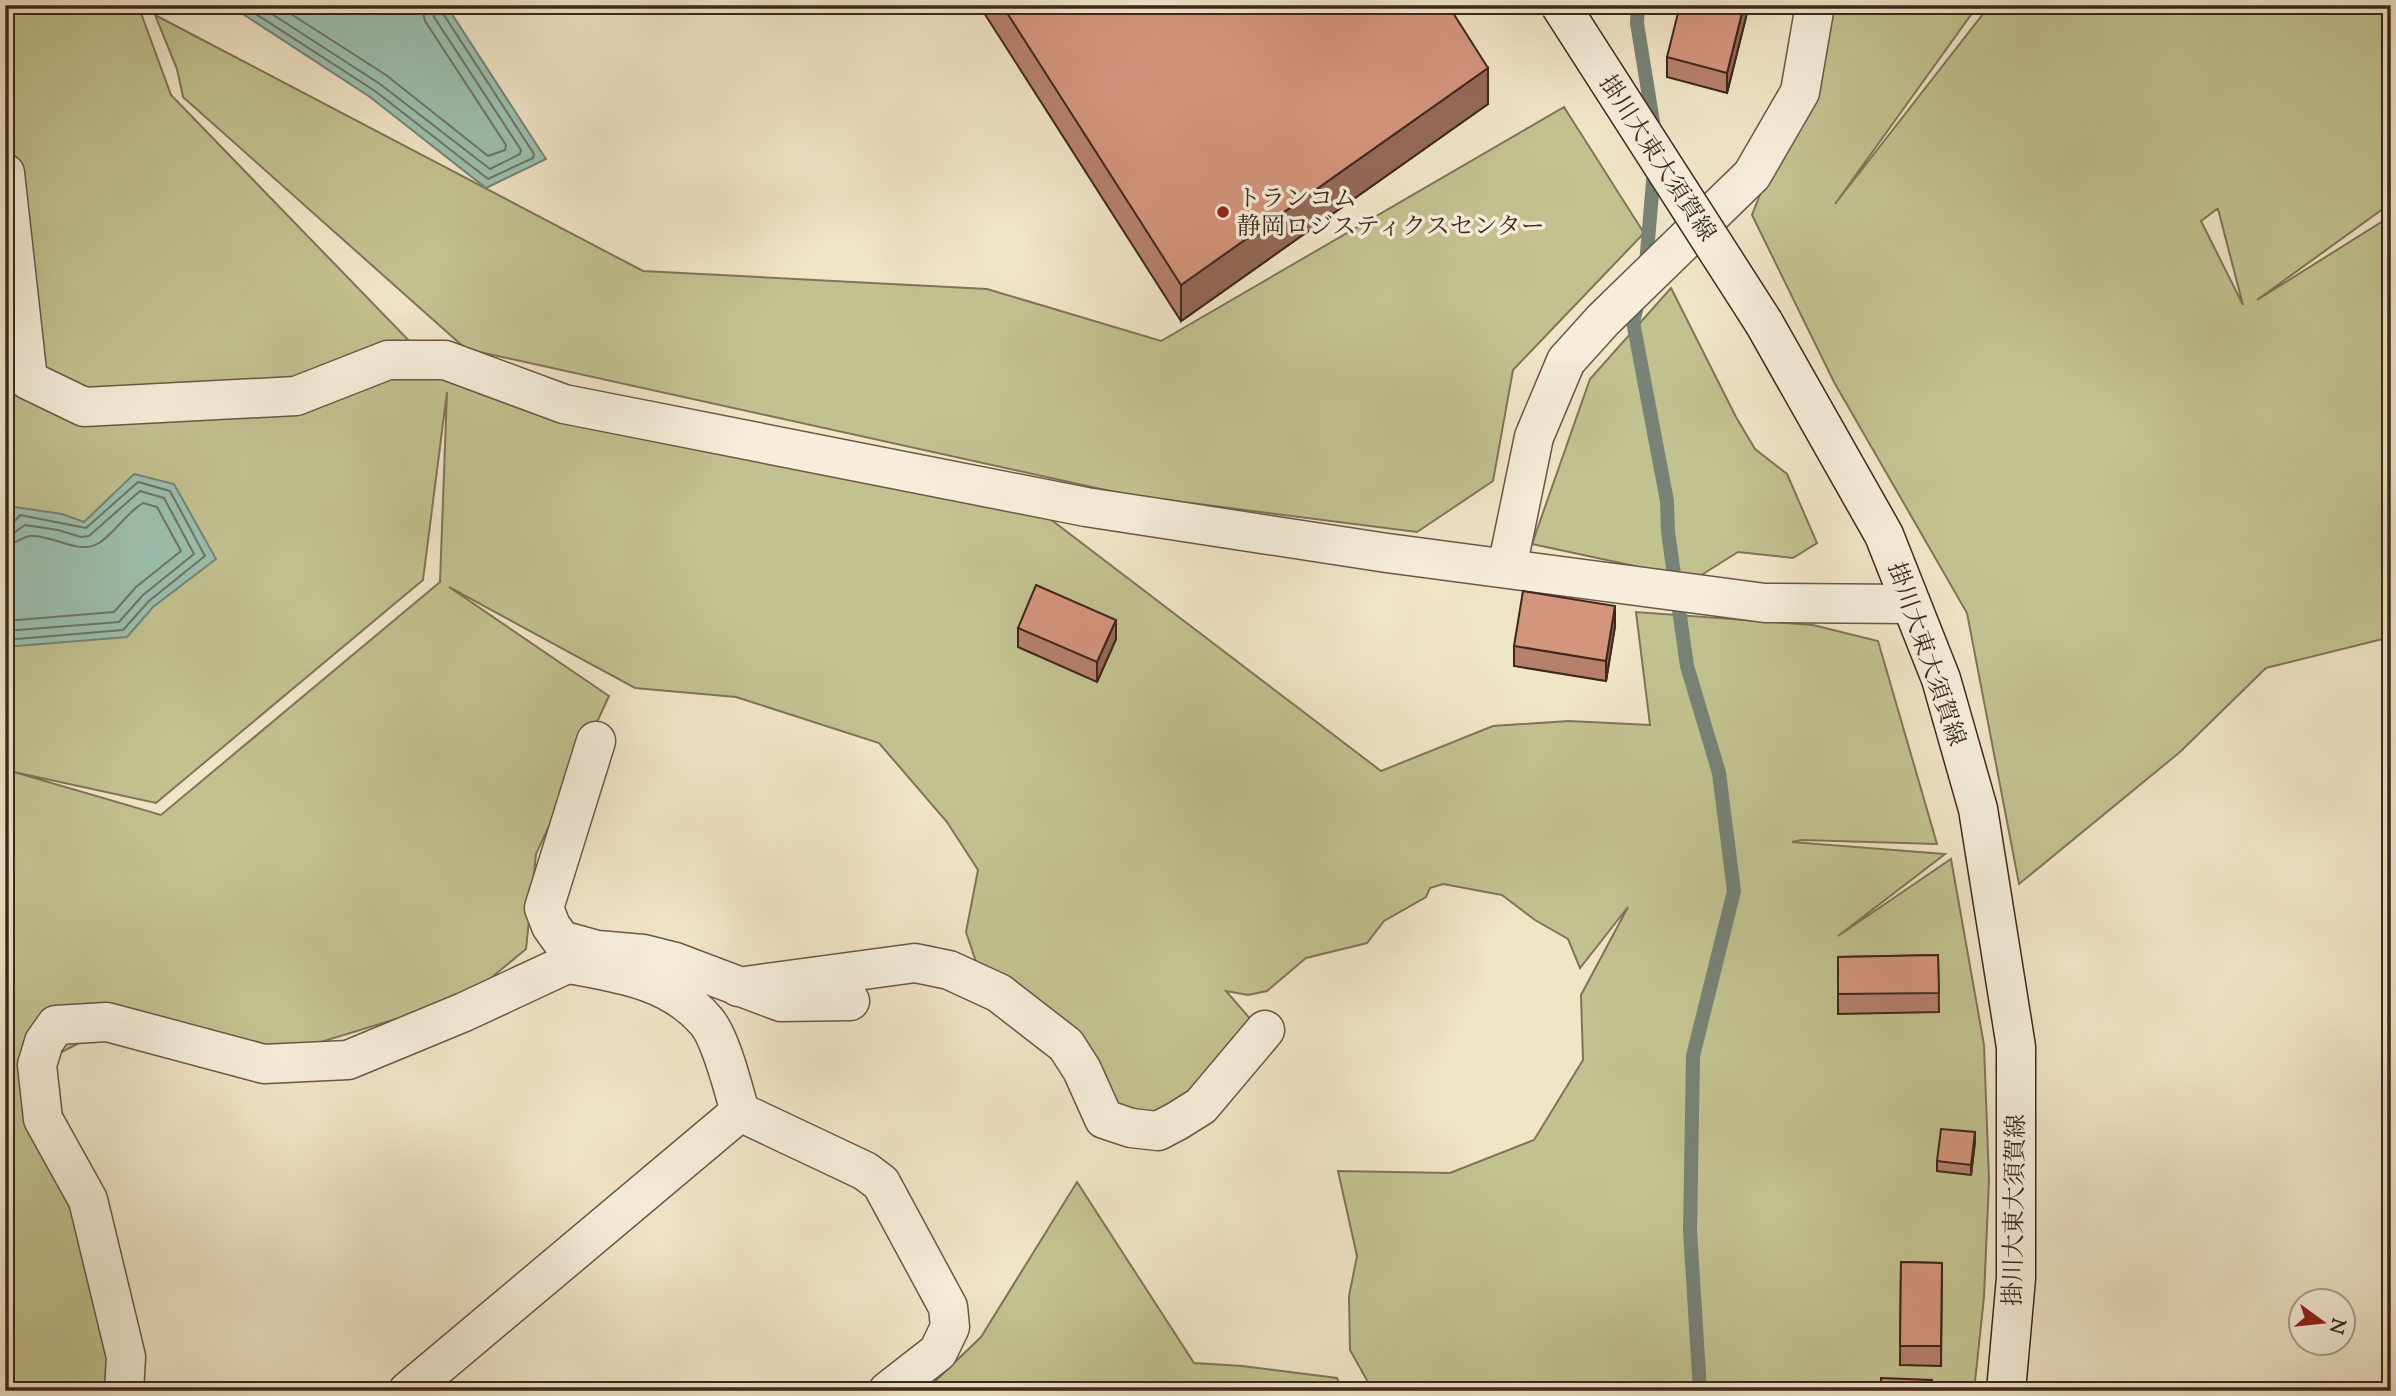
<svg xmlns="http://www.w3.org/2000/svg" width="2396" height="1396" font-family="'Sorts Mill Goudy','Noto Serif JP',serif">
  <rect width="100%" height="100%" fill="#f1e5c8"/>
  <filter id="stains"><feTurbulence type="fractalNoise" baseFrequency=".00286" numOctaves="4"/><feColorMatrix values="0 0 0 0 .2 0 0 0 0 .09 0 0 0 0 .02 0 0 0 .5 -.17"/></filter>
  <radialGradient id="worn" r=".72"><stop offset=".6" stop-color="#630" stop-opacity="0"/><stop offset="1" stop-color="#630" stop-opacity=".3"/></radialGradient>
  <!-- green -->
  <path fill="#c2c290" stroke="#807457" stroke-width="2" fill-rule="evenodd" d="M5,5h133l33,90 276,285 569,113 365,278 112,-45 76,-5 81,4 -14,-113 177,13 65,16 59,203 -136,-4 -9,2 153,12 -107,82 113,-77 33,186 5,135 -5,117 -10,94h-601l-23,-41 -1,-54 8,-40 -19,-85 112,2 84,-33 49,-80 -2,-65 47,-88 -48,61 -12,-29 -33,-19 -33,-25 -59,-11 -13,4 -4,9 -42,24 -17,22 -61,15 -39,33 -19,4 -22,-4 27,31 -52,84 -89,16 -128,-136 -18,-54 12,-62 -31,-48 -68,-79 -143,-46 -101,-9 -186,-101 160,109 -73,158 -10,95 -58,48 -183,56 -145,-41 -102,52 83,327h-116zM447,392l-7,190 -279,233 -147,-43 142,31 267,-223z
    M1815,5h163l-143,199 155,-199h401v198l-134,97 134,-84v421l-125,31 -86,84 -161,132 -52,-271 -133,-231 -82,-167 48,-123zM2217,209h1l25,96 -42,-84z
    M155,15l488,256 344,18 174,52 403,-234 80,126 -131,137 -20,111 -76,51 -289,-37 -662,-146 -283,-252 -6,-28z
    M1671,288l65,129 19,32 32,25 30,69 -24,15 -55,-6 -43,27 -163,-35 58,-165z
    M1077,1182l117,181 48,3 95,12 5,13h-417l56,-54z"/>
  <!-- water -->
  <path fill="#9cc0b0" stroke="#768376" stroke-width="2" d="M229,5h217l100,154 -60,29 -116,-91z
    M134,474l40,10 42,75 -63,48 -26,30 -122,10v-124l10,-16 47,7 22,8z"/>
  <g fill="none" stroke-linecap="round" stroke-linejoin="round">
    <!-- shore -->
    <path stroke="#6d7467" stroke-width="2" d="M242,5l133,86 113,88 45,-21 1,-4 -92,-142 -2,-7
      M258,5l122,79 110,85 30,-15 1,-4 -87,-133 -2,-12
      M277,5l109,70 102,81 17,-6 1,-5 -81,-124 -4,-16
      M5,525l7,-1 8,-9 66,13 52,-46 32,9 35,65 -56,45 -26,29 -118,10
      M5,534l10,-2 10,-7 33,5 23,7 8,-1 51,-45 24,7 30,56 -51,41 -24,27 -114,9
      M5,545c10,-1 17,-8 25,-9 23,-2 48,20 69,7 16,-10 27,-30 44,-40l14,4 24,44 -45,36 -22,25 -109,9"/>
    <!-- stream -->
    <path stroke="#768376" stroke-width="14" d="M1638,5l-1,18 17,105
      M1646,264l8,-94
      M1639,298l-6,24 34,179 1,31 19,134 32,107 15,118 -41,165 -3,175 10,160"/>
    <!-- minor casing -->
    <g stroke="#6b5648" stroke-width="41">
      <path id="minor" d="M5,173l23,207 56,27 212,-11 92,-36h57l119,44 522,103 301,46 378,50 146,1
        M1507,568l27,-131 32,-76 37,-41 149,-145 48,-83 15,-87
        M596,741l-52,167 7,18 10,14 36,10 46,4 32,8 106,40 69,-1
        M738,987l177,-24 34,7 50,23 67,52 16,25 22,49 27,9 27,3 19,-10 24,-15 64,-76
        M740,1112l125,59 16,12 67,124 2,20 -12,25 -50,39
        M124,1391l2,-34 -38,-157 -45,-81 -6,-54 7,-23 12,-17 51,-3 157,42 84,-4 116,-48 133,-62
        M408,1391l332,-279c-7,-24 -19,-74 -34,-91 -35,-41 -88,-48 -137,-57"/>
    </g>
    <!-- secondary casing -->
    <g stroke="#3e271e" stroke-width="41">
      <path id="secondary" d="M1764,323l120,212 57,144 37,130 38,238v231l-10,113"/>
    </g>
    <!-- minor -->
    <use href="#minor" stroke="#f6eedb" stroke-width="38"/>
    <!-- secondary -->
    <use href="#secondary" stroke="#f6eedb" stroke-width="38"/>
    <!-- secondary-bridge casing -->
    <g stroke="#3e271e" stroke-width="41" stroke-linecap="butt">
      <path id="secondary-bridge" d="M1560,5l204,318"/>
    </g>
    <!-- secondary-bridge -->
    <use href="#secondary-bridge" stroke="#f6eedb" stroke-width="38"/>
  </g>
  <!-- wall -->
  <path fill="#b6806c" stroke="#3e271e" stroke-width="2" d="M979,5h469l40,99 -307,217z
    M1749,5l-22,88 -60,-16v-20z
    M1615,626l-9,55 -92,-15v-20z
    M1018,628l98,11 -19,43 -79,-35z
    M1938,955l1,57 -101,2v-57z
    M1975,1142l-4,33 -34,-4v-10z
    M1901,1262l41,1 -1,103 -41,-1z"/>
  <!-- shaded-wall -->
  <path fill="#946858" stroke="#3e271e" stroke-width="2" d="M1744,5h5l-22,88v-20z
    M1488,68v36l-307,217v-36z
    M1615,606v20l-9,55v-20z
    M1116,620v19l-19,43v-20z
    M1975,1132v10l-4,33v-10z"/>
  <!-- building -->
  <path fill="#d4957d" stroke="#3e271e" stroke-width="2" d="M1002,5h446l40,63 -307,217z
    M1680,5h64l-17,68 -60,-16z
    M1036,585l80,35 -19,42 -79,-34z
    M1523,591l92,15 -9,55 -92,-15z
    M1938,955l1,38 -101,1v-37z
    M1941,1129l34,3 -4,33 -34,-4z
    M1901,1262l41,1 -1,83h-41z
    M1881,1378l51,2 -1,11h-50z"/>
  <!-- markers -->
  <circle fill="#8f2418" stroke="#f6eedb" stroke-width="2.5" cx="1223" cy="212" r="7"/>
  <g text-anchor="middle" stroke-width="7" stroke-linejoin="round" paint-order="stroke">
    <!-- street labels -->
    <g font-size="24" fill="#3e271e" stroke="#f6eedb">
      <text transform="translate(1658 158) rotate(57)" y="8">掛川大東大須賀線</text>
      <text transform="translate(1927 654) rotate(71)" y="8">掛川大東大須賀線</text>
      <text transform="translate(2014 1210) rotate(-89)" y="8">掛川大東大須賀線</text>
    </g>
    <!-- poi labels -->
    <g font-size="24" fill="#3e271e" stroke="#f6eedb" text-anchor="start">
      <text x="1237" y="206">トランコム<tspan x="1237" dy="28">静岡ロジスティクスセンター</tspan></text>
    </g>
  </g>
  <!-- margin -->
  <rect width="2396" height="1396" fill="none" stroke="#f1e5c8" stroke-width="28"/>
  <rect x="7" y="7" width="2382" height="1382" fill="none" stroke="#3e271e" stroke-width="3.5"/>
  <rect x="14" y="14" width="2368" height="1368" fill="none" stroke="#3e271e" stroke-width="2"/>
  <!-- north arrow -->
  <g transform="translate(2322 1322) rotate(105)"><circle r="33" fill="#f6eedb" stroke="#ac9e8f" stroke-width="2"/>
  <path d="M0-5L12 26L0 18L-12 26Z" fill="#8f2418"/>
  <text y="-10" font-size="19" font-weight="bold" text-anchor="middle" fill="#3e271e">N</text>
  </g>
  <rect width="100%" height="100%" filter="url(#stains)"/>
  <rect width="100%" height="100%" fill="url(#worn)"/>
</svg>
